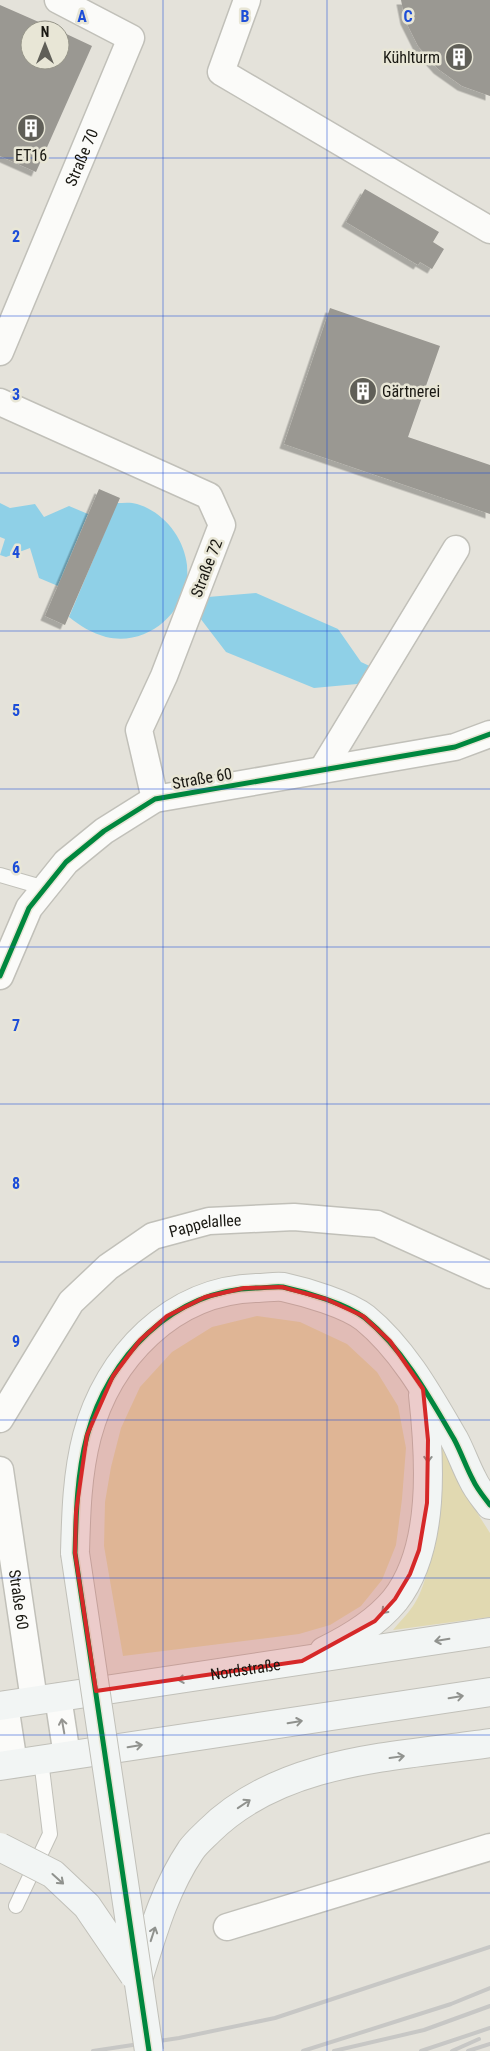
<svg xmlns="http://www.w3.org/2000/svg" width="490" height="2051" font-family="'Roboto Condensed',sans-serif">
  <defs>
    <filter id="shadow"><feDropShadow dx="-4.5" dy="4.5" stdDeviation="0" flood-color="#0004"/></filter>
  </defs>
  <rect width="100%" height="100%" fill="#e4e2da"/>
  <!-- green -->
  <path fill="#e1d9b1" d="M257,1316l43,6 47,22 30,28 21,34 8,42 -4,51 -6,46 -14,35 -21,26 -31,19 -31,9 -176,22 -19,-110 1,-44 6,-35 10,-39 19,-41 32,-35 40,-25z
    M440,1442l29,58 21,33v84l-97,13c6,-8 14,-15 20,-24 24,-34 24,-121 27,-164z"/>
  <!-- water -->
  <path fill="#8fd0e7" d="M0,503l10,5 25,-4 9,13 25,-11 19,8 -30,72 -19,-8 -9,-30 -24,9 -6,-2 5,-16 -5,-2z
    M117,503c6,0 14,-1 20,1 27,8 47,34 50,61 0,5 1,11 0,16 -7,37 -43,65 -81,56 -14,-4 -26,-11 -37,-20z
    M256,593l82,36 23,33 15,7 -11,19 -8,-4 -43,4 -88,-36 -26,-34 8,-21z"/>
  <!-- building -->
  <path fill="#9a9892" filter="url(#shadow)" d="M401,0h89v96l-28,-10 -24,-17 -20,-23 -13,-26z
    M0,5l57,25h-27v30h30v-29l32,15 -56,126 -36,-16z
    M365,189l74,43 -6,10 11,7 -12,20 -12,-7 -2,3 -72,-43z
    M330,308l110,38 -32,91 82,28v49l-206,-70z
    M99,489l21,9 -55,127 -20,-9z"/>
  <g fill="none" stroke-linecap="round" stroke-linejoin="round">
    <!-- lane casing -->
    <g stroke="#c1c0b9" stroke-width="16">
      <path id="lane" d="M0,875l45,13
        M16,1906l34,-72 -9,-74"/>
    </g>
    <!-- street casing -->
    <g stroke="#c1c0b9" stroke-width="29">
      <g id="street">
        <path d="M247,0l-26,72 269,158"/>
        <path id="s1" d="M0,352l131,-314 -73,-38"/>
        <path d="M0,402l209,94 13,29 -58,151 -25,54 16,69"/>
        <path d="M322,770l134,-221"/>
        <path d="M0,976l29,-68 37,-46 38,-31 51,-32 300,-52 35,-13"/>
        <path id="s2" d="M0,1419l71,-117 37,-35 45,-31 56,-15 85,-4 83,7 113,51"/>
        <path id="s3" d="M0,1470l34,230"/>
        <path d="M58,1697l9,59"/>
        <path d="M5,1705l9,59"/>
        <path d="M227,1927l263,-80"/>
      </g>
    </g>
    <!-- secondary casing -->
    <g stroke="#c1c0b9" stroke-width="30">
      <g id="secondary">
        <path d="M75,1553c1,-39 2,-79 12,-117 21,-79 85,-146 170,-148 8,0 18,-2 26,-1 23,5 64,17 82,31 38,31 64,78 89,121 7,13 12,28 19,41 4,9 11,17 17,25"/>
        <path d="M324,1651c27,-13 52,-28 71,-51 41,-52 35,-142 28,-205"/>
        <path id="s4" d="M0,1706l490,-74"/>
        <path d="M0,1766l490,-74"/>
        <path d="M138,1980c14,-45 26,-90 53,-130 5,-7 12,-13 18,-19 73,-72 185,-74 281,-88"/>
      </g>
    </g>
    <!-- lane -->
    <use href="#lane" stroke="#fbfbf9" stroke-width="14"/>
    <!-- street -->
    <use href="#street" stroke="#fbfbf9" stroke-width="26"/>
    <!-- secondary -->
    <use href="#secondary" stroke="#f2f5f4" stroke-width="28"/>
    <!-- rail -->
    <path stroke="#c7c7c5" stroke-width="4" d="M93,2051l86,-13 96,-20 215,-71
      M303,2051l148,-47 39,-16
      M334,2051l90,-21 66,-24
      M421,2051l69,-23
      M452,2051l27,-12
      M468,2051l22,-7"/>
    <!-- secondary-bridge casing -->
    <g stroke="#c1c0b9" stroke-width="30" stroke-linecap="butt">
      <path id="secondary-bridge" d="M75,1553l74,498
        M0,1847l53,27 34,32 47,69"/>
    </g>
    <!-- secondary-bridge -->
    <use href="#secondary-bridge" stroke="#f2f5f4" stroke-width="28"/>
    <!-- cycleway casing -->
    <g stroke="#e8e6d6" stroke-width="8">
      <path id="cycleway" d="M0,976l29,-68 37,-46 38,-31 51,-32 300,-52 35,-13
        M149,2051l-74,-498c1,-39 2,-79 12,-117 21,-79 85,-146 170,-148 8,0 18,-2 26,-1 23,5 64,17 82,31 38,31 64,78 89,121 7,13 12,28 19,41 4,9 11,17 17,25"/>
    </g>
    <!-- cycleway -->
    <use href="#cycleway" stroke="#00873e" stroke-width="5"/>
  </g>
  <!-- one-way arrows -->
  <defs><path id="oneway-shaft" d="M-6 0H5M1.5-3L5.5 0L1.5 3" fill="none" stroke-width="1.6" stroke-linecap="round" stroke-linejoin="round" transform="scale(1.25)"/></defs>
  <g stroke="#90928e">
    <use href="#oneway-shaft" transform="translate(428 1455) rotate(91)"/>
    <use href="#oneway-shaft" transform="translate(387 1608) rotate(134)"/>
    <use href="#oneway-shaft" transform="translate(442 1640) rotate(171)"/>
    <use href="#oneway-shaft" transform="translate(185 1679) rotate(172)"/>
    <use href="#oneway-shaft" transform="translate(456 1697) rotate(-9)"/>
    <use href="#oneway-shaft" transform="translate(295 1722) rotate(-9)"/>
    <use href="#oneway-shaft" transform="translate(135 1746) rotate(-9)"/>
    <use href="#oneway-shaft" transform="translate(397 1757) rotate(-8)"/>
    <use href="#oneway-shaft" transform="translate(244 1804) rotate(-34)"/>
    <use href="#oneway-shaft" transform="translate(58 1879) rotate(42)"/>
    <use href="#oneway-shaft" transform="translate(153 1934) rotate(-72)"/>
  </g>
  <use stroke="#959591" href="#oneway-shaft" transform="translate(63 1726) rotate(-100)"/>
  <!-- marked area -->
  <path fill="#d62828" fill-opacity="0.2" stroke="#d62828" stroke-width="4" stroke-linejoin="round" d="M282,1287l44,12 37,17 27,25 33,48 5,51 -1,63 -8,47 -9,24 -15,25 -20,22 -73,40 -206,30 -21,-138 1,-41 11,-77 26,-59 27,-36 27,-24 38,-19 39,-9z"/>
  <!-- grid -->
  <path fill="none" stroke="#1d4ed8" stroke-width="1" stroke-opacity="0.55" d="M163,0v2051M327,0v2051M0,158h490M0,316h490M0,473h490M0,631h490M0,789h490M0,947h490M0,1104h490M0,1262h490M0,1420h490M0,1578h490M0,1735h490M0,1893h490"/>
  <!-- icons -->
  <defs>
    <g id="building-disc" transform="scale(1.4375)"><circle r="9.5" fill="#605f58" stroke="#e8e6d6"/><path d="M-4-6H4V6H1V3H-1V6H-4ZM-2.5-4.3h1.7v1.8h-1.7ZM.8-4.3h1.7v1.8H.8ZM-2.5-1h1.7V.8h-1.7ZM.8-1h1.7V.8H.8Z" fill="#fff"/></g>
  </defs>
  <g fill-rule="evenodd">
    <use href="#building-disc" x="459" y="57"/>
    <use href="#building-disc" x="31" y="128"/>
    <use href="#building-disc" x="363" y="391"/>
  </g>
  <g text-anchor="middle" stroke-width="5" stroke-linejoin="round" paint-order="stroke">
    <!-- poi labels -->
    <g font-size="16" fill="#191812" stroke="#e8e6d6" text-anchor="end">
      <text x="440" y="63">Kühlturm</text>
      <text x="31" y="161" text-anchor="middle">ET16</text>
      <text x="382" y="397" text-anchor="start">Gärtnerei</text>
    </g>
    <!-- street labels -->
    <g font-size="16" fill="#191812" stroke="#e8e6d6">
      <text dy="6" stroke="none"><textPath href="#s1" startOffset="211">Straße 70</textPath></text>
      <text transform="translate(206 568) rotate(-69)" y="6">Straße 72</text>
      <text transform="translate(202 778) rotate(-10)" y="6">Straße 60</text>
      <text dy="6" stroke="none"><textPath href="#s2" startOffset="296">Pappelallee</textPath></text>
      <text dy="6" stroke="none"><textPath href="#s3" startOffset="131">Straße 60</textPath></text>
      <text dy="6" stroke="none"><textPath href="#s4" startOffset="248">Nordstraße</textPath></text>
    </g>
  </g>
  <g font-size="16" text-anchor="middle" font-weight="bold" fill="#1d4ed8" stroke="#e8e6d6" stroke-width="5" stroke-linejoin="round" paint-order="stroke">
    <text x="82" y="22">A</text>
    <text x="245" y="22">B</text>
    <text x="408" y="22">C</text>
    <text x="16" y="242">2</text>
    <text x="16" y="400">3</text>
    <text x="16" y="558">4</text>
    <text x="16" y="716">5</text>
    <text x="16" y="873">6</text>
    <text x="16" y="1031">7</text>
    <text x="16" y="1189">8</text>
    <text x="16" y="1347">9</text>
  </g>
  <!-- north arrow -->
  <g transform="translate(45 45)"><circle r="24" fill="#e8e6d6" stroke="#959488"/>
  <path d="M0-4L9 19L0 12L-9 19Z" fill="#605f58"/>
  <text y="-8" font-size="14" font-weight="bold" text-anchor="middle" fill="#191812">N</text>
  </g>
</svg>
